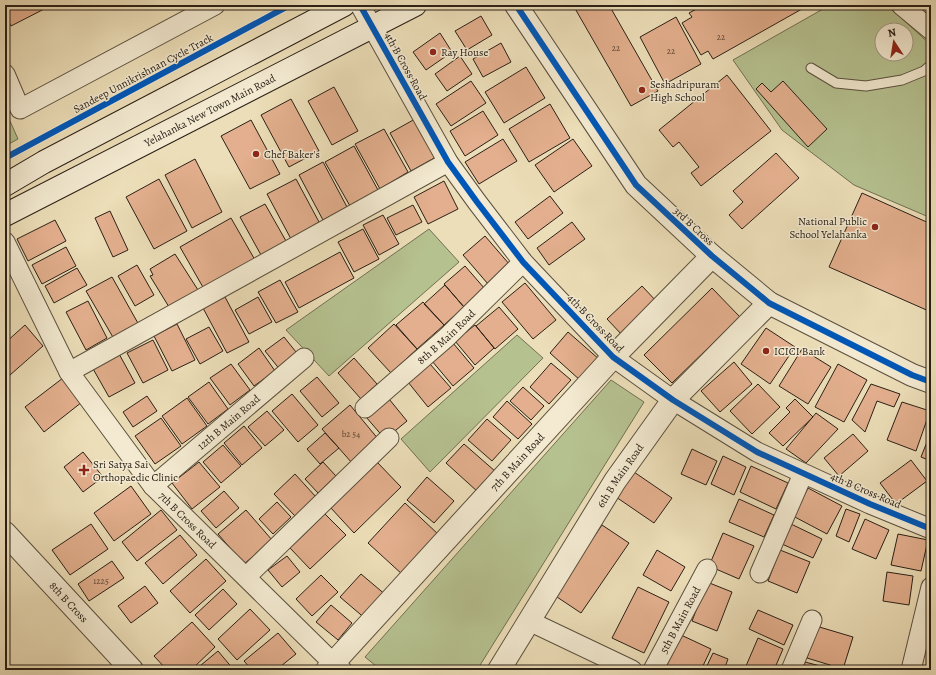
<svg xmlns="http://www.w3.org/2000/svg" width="936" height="675" font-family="Alegreya,serif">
  <rect width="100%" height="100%" fill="#ecdeb8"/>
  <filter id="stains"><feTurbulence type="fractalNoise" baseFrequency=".005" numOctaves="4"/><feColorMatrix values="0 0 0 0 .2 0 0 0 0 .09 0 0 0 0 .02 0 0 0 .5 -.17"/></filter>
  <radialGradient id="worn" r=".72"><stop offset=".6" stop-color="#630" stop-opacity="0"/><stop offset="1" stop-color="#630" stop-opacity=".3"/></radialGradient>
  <!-- green -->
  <path fill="#b6c190" stroke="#707053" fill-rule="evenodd" d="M830,5h57l44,40v173l-77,-33 -72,-55 -49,-70zM882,30h24v24h-24z
    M5,110l13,29 -13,7z
    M429,229l30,33 -130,114 -43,-46z
    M517,335l26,23 -113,114 -29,-33z
    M611,380l33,22 -167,268h-96l-16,-13z"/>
  <!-- building -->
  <path fill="#e3af8e" stroke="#2a2016" d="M5,5h47l-41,21 -6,-12z
    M573,5h36l49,86 -27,15z
    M704,5h105l-96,54 -5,-8 -7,4 -19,-32 10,-6 -3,-4z
    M481,16l11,19 -25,15 -12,-19z
    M676,17l25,47 -36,20 -25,-47z
    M440,33l12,19 -26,18 -13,-18z
    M501,43l10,19 -28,15 -10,-18z
    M460,56l12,18 -25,17 -12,-17z
    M526,67l19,31 -41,25 -19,-31z
    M727,75l44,56 -70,55 -10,-13 8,-6 -20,-25 -6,5 -14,-17z
    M471,81l15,22 -35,23 -15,-22z
    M783,81l44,48 -19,18 -52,-58 6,-6 9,9z
    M334,87l24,44 -26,14 -24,-44z
    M291,99l28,52 -30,16 -28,-52z
    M550,104l20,34 -41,24 -20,-33z
    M483,111l15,24 -33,21 -15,-25z
    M415,119l21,38 -25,14 -21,-38z
    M251,120l29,54 -30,15 -29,-53z
    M384,129l24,43 -28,17 -25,-45z
    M503,139l14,22 -38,23 -14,-22z
    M573,139l19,27 -38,26 -19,-27z
    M354,146l24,44 -28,16 -25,-44z
    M776,153l23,25 -57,51 -13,-14 14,-13 -10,-11z
    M195,159l27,53 -30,16 -27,-53z
    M323,162l24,45 -24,13 -24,-45z
    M159,179l28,52 -33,18 -28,-52z
    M296,179l23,43 -28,17 -24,-45z
    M444,181l14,28 -30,15 -14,-27z
    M862,193l69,31v88l-102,-45z
    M550,196l13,17 -35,26 -13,-17z
    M265,204l21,37 -25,14 -21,-38z
    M413,205l9,17 -26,13 -9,-17z
    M110,211l18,39 -15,7 -18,-39z
    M383,215l16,29 -20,11 -16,-30z
    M231,218l24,42 -51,29 -24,-42z
    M55,220l11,21 -38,20 -11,-22z
    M572,222l13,17 -36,26 -12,-17z
    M363,229l16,30 -25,13 -16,-30z
    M485,236l25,29 -22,19 -25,-29z
    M66,247l10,19 -34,18 -10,-19z
    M340,252l14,26 -55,30 -14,-26z
    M175,254l23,36 -29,17 -19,-31 3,-1 -3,-6z
    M137,265l17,30 -19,11 -17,-30z
    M465,266l20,23 -21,18 -20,-23z
    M77,268l10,17 -33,18 -9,-17z
    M112,277l27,48 -25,14 -28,-48z
    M280,280l18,32 -22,11 -18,-31z
    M525,283l31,37 -23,19 -31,-37z
    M445,285l19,22 -20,18 -20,-21z
    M642,286l16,17 -35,33 -16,-17z
    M712,288l28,29 -68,66 -28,-28z
    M225,297l24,45 -22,11 -24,-45z
    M258,297l14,25 -23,12 -14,-24z
    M88,301l19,37 -21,12 -20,-38z
    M423,302l21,23 -27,24 -21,-24z
    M499,307l19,22 -23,20 -19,-23z
    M177,324l18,36 -23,11 -18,-35z
    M394,324l23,25 -26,24 -23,-25z
    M25,325l18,21 -33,29 -5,-6v-26z
    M475,325l19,23 -19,17 -20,-24z
    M209,327l14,24 -23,13 -14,-25z
    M766,328l29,19 -25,37 -29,-20z
    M568,332l32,28 -19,21 -31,-28z
    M284,337l16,20 -19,14 -16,-20z
    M153,340l15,30 -25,13 -16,-30z
    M453,343l21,25 -21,18 -21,-25z
    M259,348l16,23 -21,15 -16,-22z
    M802,349l29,18 -23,37 -29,-18z
    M118,352l17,31 -26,14 -17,-30z
    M354,358l23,26 -16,15 -23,-26z
    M734,362l18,22 -32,28 -19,-21z
    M551,363l20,17 -22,24 -19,-17z
    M231,364l19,26 -20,15 -20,-27z
    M430,364l21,24 -23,19 -20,-25z
    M838,364l29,16 -23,42 -29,-15z
    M317,377l22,26 -17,14 -22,-26z
    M63,378l19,24 -38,30 -19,-25z
    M209,382l19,27 -20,15 -20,-27z
    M758,384l22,23 -28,27 -22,-23z
    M871,384l29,10 -6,13 -17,-6 -12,31 -13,-12z
    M523,387l21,19 -13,14 -21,-19z
    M292,394l26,31 -20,17 -26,-31z
    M147,396l10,15 -24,16 -10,-15z
    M187,398l20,28 -25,18 -20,-28z
    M389,399l18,22 -22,18 -19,-22z
    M795,399l18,18 -30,29 -14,-13 21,-21 -4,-4z
    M507,401l25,23 -14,15 -25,-22z
    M902,402l28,9 -14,40 -29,-11z
    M350,405l29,35 -27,23 -30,-34z
    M267,411l17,19 -19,16 -17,-19z
    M816,413l22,16 -32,34 -20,-14z
    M161,418l20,28 -26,18 -20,-28z
    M487,419l24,21 -19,21 -24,-21z
    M244,426l18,22 -20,17 -18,-22z
    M931,432v29l-10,-4z
    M325,433l14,15 -19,16 -13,-15z
    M853,434l15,17 -29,25 -15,-18z
    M464,444l32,28 -18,20 -32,-29z
    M223,445l18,21 -20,17 -18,-21z
    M692,449l25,12 -11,24 -25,-11z
    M83,452l20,25 -20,15 -19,-25z
    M723,456l23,11 -12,28 -23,-11z
    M911,460l16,21 -31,23 -16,-21z
    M199,462l21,25 -28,22 -20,-26z
    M323,462l13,14 -18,17 -13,-14z
    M377,462l24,25 -47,46 -24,-26z
    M751,466l37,17 -12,26 -36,-17z
    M634,472l38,26 -18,25 -38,-26z
    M295,474l21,23 -21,19 -21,-22z
    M427,477l27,24 -20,22 -27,-23z
    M131,486l20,28 -37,27 -20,-28z
    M808,488l34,18 -15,28 -34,-18z
    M224,491l15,17 -23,20 -15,-17z
    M739,499l35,16 -10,22 -35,-15z
    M277,502l14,15 -18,17 -14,-15z
    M405,503l34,32 -36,40 -35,-32z
    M846,509l14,5 -11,28 -13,-6z
    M161,510l16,20 -40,31 -15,-19z
    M246,510l26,30 -28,24 -26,-30z
    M325,514l21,21 -36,34 -20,-21z
    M865,519l24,11 -13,29 -24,-10z
    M91,524l17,25 -38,26 -18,-25z
    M791,524l31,15 -9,19 -31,-14z
    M602,525l27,18 -48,70 -27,-18z
    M723,533l31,13 -15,33 -30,-13z
    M898,534l30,6 -7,31 -30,-6z
    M180,535l17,20 -34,29 -18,-21z
    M657,550l28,17 -14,24 -28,-16z
    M780,550l30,12 -13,31 -29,-12z
    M287,556l13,16 -18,15 -14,-17z
    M206,559l20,22 -36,32 -20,-22z
    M112,561l12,17 -35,23 -11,-17z
    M887,572l26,4 -4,29 -26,-4z
    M361,574l26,22 -20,24 -27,-23z
    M321,575l17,17 -26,24 -16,-17z
    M707,582l25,10 -15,39 -25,-10z
    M145,586l13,17 -27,20 -13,-17z
    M638,587l31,15 -25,51 -32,-15z
    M223,589l14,15 -28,26 -14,-15z
    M331,605l21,18 -14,17 -22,-18z
    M250,609l20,21 -33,30 -19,-21z
    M758,610l35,15 -9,20 -35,-16z
    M192,622l23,25 -24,23h-24l-13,-14z
    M816,626l37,11 -10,32 -36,-11z
    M278,633l18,21 -20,16h-24l-8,-9z
    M681,635l30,14 -10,21h-28l-7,-3z
    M758,638l25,11 -9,21h-19l-9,-4z
    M218,651l16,19h-39z
    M713,653l15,6 -4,11h-19z
    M805,662l23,6v2h-25z"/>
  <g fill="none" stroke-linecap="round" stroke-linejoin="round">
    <!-- service casing -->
    <g stroke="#5a503e" stroke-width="11">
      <path id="service" d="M811,68l25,15 30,3 36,-6 22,-9 7,-6"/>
    </g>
    <!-- minor casing -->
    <g stroke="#5a503e" stroke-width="21">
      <g id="minor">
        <path d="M360,5l88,157 29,40 46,60 90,95 60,43 84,52 113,52 61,25"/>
        <path d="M901,5l30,25"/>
        <path d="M5,74l15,35 195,-104"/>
        <path id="s1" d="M5,242l64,130 84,114 180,177 9,7"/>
        <path d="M69,372l379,-210"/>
        <path id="s2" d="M365,408l82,-71 76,-75"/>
        <path id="s3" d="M153,486l151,-128"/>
        <path d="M760,573l43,-99"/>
        <path d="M246,577l143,-139"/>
        <path d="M529,621l103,49"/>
        <path id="s4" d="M653,670l54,-101"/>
        <path d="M791,670l21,-50"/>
        <path d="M911,670l20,-83"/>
      </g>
    </g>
    <!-- tertiary casing -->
    <g stroke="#5a503e" stroke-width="24">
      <g id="tertiary">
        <path d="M516,5l120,180 76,71 57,47 143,72 19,7"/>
        <path id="s5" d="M5,533l127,137"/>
        <path id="s6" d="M327,670l286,-313 99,-101"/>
        <path id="s7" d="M499,670l116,-189 58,-81 96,-97"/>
      </g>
    </g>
    <!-- secondary casing -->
    <g stroke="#2a2016" stroke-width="24">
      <g id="secondary">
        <path d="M5,185l39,-23 300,-157"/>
        <path id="s8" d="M5,215l410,-210"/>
      </g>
    </g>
    <!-- service -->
    <use href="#service" stroke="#f3ead1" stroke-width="9"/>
    <!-- minor -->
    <use href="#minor" stroke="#f3ead1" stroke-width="19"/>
    <!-- tertiary -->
    <use href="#tertiary" stroke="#f3ead1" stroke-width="22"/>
    <!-- secondary -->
    <use href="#secondary" stroke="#f3ead1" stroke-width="22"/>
    <!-- cycleway casing -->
    <g stroke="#f3ead1" stroke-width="8">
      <path id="cycleway" d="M360,5l88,157 29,40 46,60 90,95 60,43 84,52 113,52 61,25
        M516,5l120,180 76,71 57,47 143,72 19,7
        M5,158l285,-153"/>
    </g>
    <!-- cycleway -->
    <use href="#cycleway" stroke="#0057b8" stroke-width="6"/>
  </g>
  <!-- markers -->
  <g fill="#8f2418" stroke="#f3ead1" stroke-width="1.5">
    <circle cx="433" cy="52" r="4"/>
    <circle cx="642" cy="90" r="4"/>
    <circle cx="256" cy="154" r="4"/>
    <circle cx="875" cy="227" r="4"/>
    <circle cx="766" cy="351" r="4"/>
    <path d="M82 464h4v4h4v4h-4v4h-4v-4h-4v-4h4z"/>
  </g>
  <g text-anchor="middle" stroke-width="3" stroke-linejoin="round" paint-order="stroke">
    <!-- number labels -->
    <g font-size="9" fill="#584434">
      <text x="721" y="40">22</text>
      <text x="616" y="51">22</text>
      <text x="671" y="54">22</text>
      <text x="351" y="437">b2 54</text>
      <text x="101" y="584">1225</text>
    </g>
    <!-- poi labels -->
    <g font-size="11" fill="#2a2016" stroke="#f3ead1" text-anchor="start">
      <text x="441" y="56">Ray House</text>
      <text x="650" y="88">Seshadripuram<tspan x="650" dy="13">High School</tspan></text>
      <text x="264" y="158">Chef Baker's</text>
      <text x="867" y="225" text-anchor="end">National Public<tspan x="867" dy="13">School Yelahanka</tspan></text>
      <text x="774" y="355">ICICI Bank</text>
      <text x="93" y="468">Sri Satya Sai<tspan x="93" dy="13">Orthopaedic Clinic</tspan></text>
    </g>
    <!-- street labels -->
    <g font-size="11" fill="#2a2016" stroke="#f3ead1">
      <text transform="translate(406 66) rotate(61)" y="4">4th B Cross Road</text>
      <text transform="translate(143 73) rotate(-28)" y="4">Sandeep Unnikrishnan Cycle Track</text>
      <text dy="4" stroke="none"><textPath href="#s8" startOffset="230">Yelahanka New Town Main Road</textPath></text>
      <text transform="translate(694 226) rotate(43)" y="4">3rd B Cross</text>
      <text transform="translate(596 323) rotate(46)" y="4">4th B Cross Road</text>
      <text dy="4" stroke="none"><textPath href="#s2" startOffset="108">8th B Main Road</textPath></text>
      <text dy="4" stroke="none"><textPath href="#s3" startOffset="99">12th B Main Road</textPath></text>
      <text dy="4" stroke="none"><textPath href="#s6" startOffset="282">7th B Main Road</textPath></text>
      <text dy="4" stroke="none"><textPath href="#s7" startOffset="229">6th B Main Road</textPath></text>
      <text transform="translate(866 490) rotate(23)" y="4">4th B Cross Road</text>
      <text dy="4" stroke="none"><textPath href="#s1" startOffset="335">7th B Cross Road</textPath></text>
      <text dy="4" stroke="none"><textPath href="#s5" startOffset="94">8th B Cross</textPath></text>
      <text dy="4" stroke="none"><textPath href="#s4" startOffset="57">5th B Main Road</textPath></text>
    </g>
  </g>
  <!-- margin -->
  <rect width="936" height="675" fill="none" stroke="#ecdeb8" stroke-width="20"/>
  <rect x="6" y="6" width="924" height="663" fill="none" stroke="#2a2016" stroke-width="2"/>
  <rect x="10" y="10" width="916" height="655" fill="none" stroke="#2a2016"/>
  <!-- north arrow -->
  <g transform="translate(894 42) rotate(348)"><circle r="19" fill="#f3ead1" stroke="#a39986"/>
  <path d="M0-3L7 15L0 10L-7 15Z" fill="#8f2418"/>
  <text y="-6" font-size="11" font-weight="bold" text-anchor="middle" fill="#2a2016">N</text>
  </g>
  <rect width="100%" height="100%" filter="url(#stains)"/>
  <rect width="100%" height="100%" fill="url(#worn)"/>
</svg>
